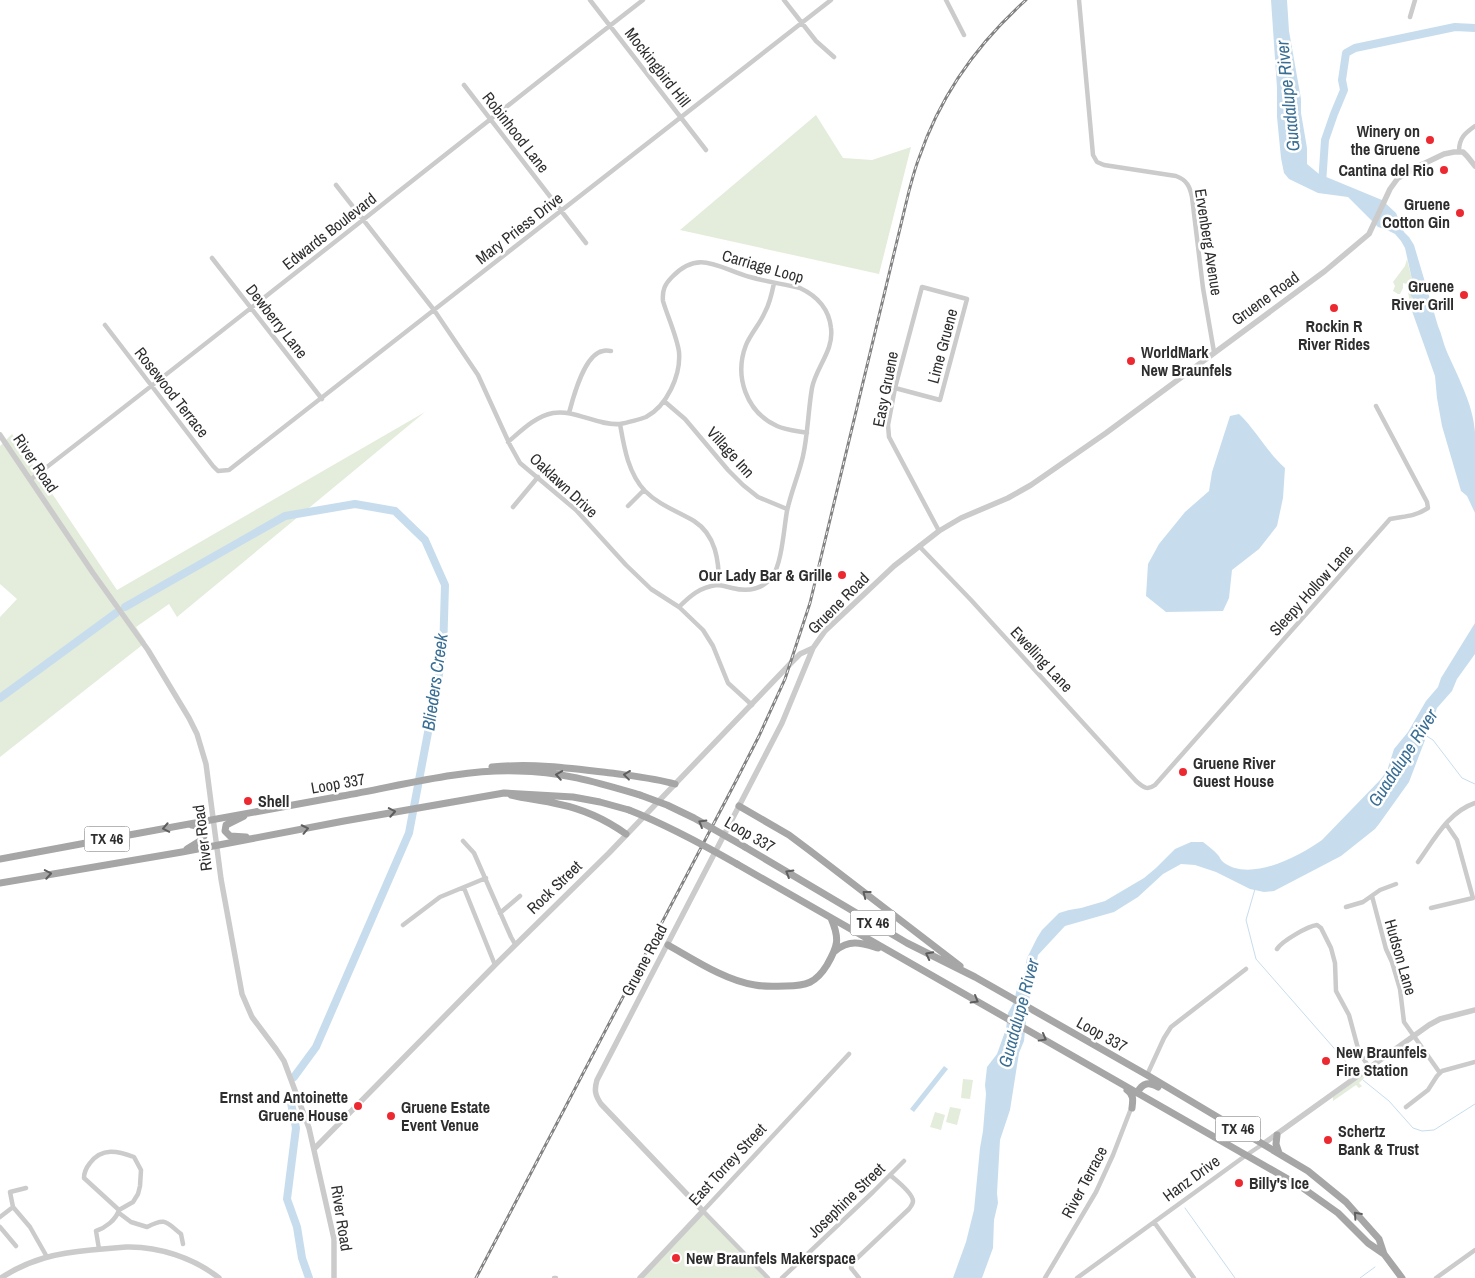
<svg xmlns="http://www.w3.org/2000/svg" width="1475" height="1278" font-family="'Archivo Narrow',sans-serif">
  <rect width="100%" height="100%" fill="#fff"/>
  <!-- green -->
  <path fill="#e4ecdb" d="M816,115l27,43 29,2 39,-13 -32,127 -199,-44z
    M1407,259l6,25h-4l8,18 -3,5 -5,-9 -2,-14 -4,-1v5l-3,6h-2l-5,-3 2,-5 -2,-4 12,-16z
    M425,412l-248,205 -8,-13 -33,23 10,15 -146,115v-140l17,-18 -17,-15v-138l12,-12 105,156z
    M1368,1072l1,1 -7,6 4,-3 -7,7 3,3 -3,2 -3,-3 -23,16v-4z
    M963,1079l10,1 -3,19 -9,-1z
    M950,1107l11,2 -4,16 -11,-3z
    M935,1112l10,3 -4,15 -11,-3z
    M703,1211l67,67h-130z"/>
  <!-- water -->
  <path fill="#c7dded" d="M1271,0h16l2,31 12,68v14l6,35v16l12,10 63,26 14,13 8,19 5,5 5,8 24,81c4,9 5,17 9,26 11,25 26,52 28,80 0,27 0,54 0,81l-8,-17 -6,-5 -19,-65 -5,-28 -2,-22 -23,-65 5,-9 -6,-6 -2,-12h4l-8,-36 -4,-7 -6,-7 -10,-5 -7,-2 -30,-30 -30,-4 -29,-14 -5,-6 -3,-15 -4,-41v-29z
    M1239,414c17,16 28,38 46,54l-2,30 -6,28 -18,23 -27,21 -3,28 -6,13 -57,1 -20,-16 2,-32 11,-20 26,-32 24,-21 3,-19 18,-56z
    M1475,623v31l-18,25 -5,12 -15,17 -3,9 -10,15 1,8 -16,42 -30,42 -4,5 -34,27 -67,35 -10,1 -14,-3 -34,-17 -21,-7 -14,-1 -18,10 -25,23 -24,15 -49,14 -27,29 -11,56 -3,30 -5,12 -9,57 -10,30 -3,53 1,10 -4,17 -1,28 -11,30h-29l13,-36 8,-32 6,-62 3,-17 3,-37 -1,-9 2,-18 10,-13 9,-25 2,-16 6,-11 4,-19 6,-8 3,-17 10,-20 5,-8 17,-17 10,-3 12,-2 24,-7 39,-23 12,-10 19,-19 16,-7h12c5,4 11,8 15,13 2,2 2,4 4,6 26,23 78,-5 100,-21l58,-60 7,-9 7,-22 14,-17 18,-31 12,-14 3,-9z
    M944,1066l4,3 -34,43 -4,-3z"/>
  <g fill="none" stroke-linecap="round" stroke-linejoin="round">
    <!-- stream -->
    <path stroke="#c7dded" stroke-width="1" d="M1425,735l8,5 29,38 13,6
      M1255,889l-9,31 10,39 98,112
      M1363,1080l26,21 24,27 9,3 12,-1 41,-26
      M1185,1208l50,70
      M1360,1278l15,-11"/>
    <!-- river -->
    <path stroke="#c7dded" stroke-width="8" d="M1322,184l3,-44 9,-26 10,-24 -2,-10 4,-27 9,-5 100,-21 20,1
      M125,607l160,-91 70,-12 40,7 30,29 20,45 -2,68 -34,180 -93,214 -22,30
      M0,698l116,-85
      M290,1098l6,30 -9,71 10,28 5,31 7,20"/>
    <!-- minor -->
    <path stroke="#cbcbcb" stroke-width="4.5" d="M590,0l116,150
      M784,0l32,41 18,16
      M946,0l18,35
      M1079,0l14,155 4,7 7,3 72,11c11,4 14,11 16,21l11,91 11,64
      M1410,17l5,-17
      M464,85l122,158
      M1459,151c0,-13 6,-18 16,-25
      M336,185l98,125 44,65 32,70 10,18 56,47 50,55 25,24 28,18 24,23 10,16 15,37 24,22
      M212,258l110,141
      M774,283c-2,10 -4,20 -9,29 -5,12 -14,21 -19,33 -12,31 0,67 31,81 9,4 20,5 30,7
      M105,325l108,141 5,5 11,-1 602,-470
      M895,388l45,12 27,-101 -45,-12 -27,101 -7,37 1,12 50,94
      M664,401l21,18 43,51 15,15 15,12 29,12
      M569,413c4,-15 15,-59 34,-62 3,-1 6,0 8,0
      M620,424c4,23 8,49 25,67 14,14 32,20 49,30 22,14 25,40 25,64
      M508,442c13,-11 28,-26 45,-29 22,-4 44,13 67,11 6,-1 21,-5 26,-7 21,-11 35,-42 33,-65 -2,-15 -12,-37 -16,-51 -1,-11 2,-17 9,-24 27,-29 48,-8 78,0 17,5 34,7 50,11 17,8 29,21 31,40 3,23 -15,39 -19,60 -4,23 -4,46 -9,68 -4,18 -12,36 -16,55 -3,16 -5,53 -15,66 -10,13 -24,15 -40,11 -5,-1 -10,-3 -15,-3 -17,2 -27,11 -38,22
      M30,480c206,-158 408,-321 613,-480
      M628,506l16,-16
      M513,507l25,-30
      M919,546l52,54 165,181c7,6 11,10 19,4l235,-266c15,-3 24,-2 38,-11l-1,-6 -51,-96
      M463,841l11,12 37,84 4,7
      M1418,862c16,-22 30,-50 57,-59
      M464,888l31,77
      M1372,896l14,53 6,13 8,27 4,33 36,51
      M1346,907l17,-5 17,-12 16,-6
      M1431,908l42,-10 -16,-58 -11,-16
      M500,913l20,-17
      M403,925l37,-28 46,-19
      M1277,949c5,-8 31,-23 40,-24l4,3 10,20 4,15 1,28 13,24 10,37 10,15
      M1147,1075l17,-37 7,-11 75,-58
      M1406,1107l22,-17 9,-14 5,-5 33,-9
      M26,1188l-16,4 3,15 17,20 17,30
      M119,1213l12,9 16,5c19,-10 19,-5 34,7l2,10
      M0,1217l13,-10
      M1154,1222l40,56
      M0,1227l16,19
      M99,1249l-3,-18c9,-3 20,-11 23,-21l-35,-32c0,-6 2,-10 6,-15 12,-16 28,-12 44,-6l7,13 -1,16 -2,8 -5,8 -14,8
      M554,1278h2
      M768,1278l-65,-67 146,-157
      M782,1278l91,-86 31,-31
      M859,1278l-8,-10 2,-6 56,-53c2,-3 4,-5 4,-8 0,-8 -17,-21 -23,-26
      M1045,1278l51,-86 17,-37 19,-49
      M1077,1278l168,-122 18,-12
      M1436,1278l39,-28"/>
    <!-- tertiary -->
    <path stroke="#cbcbcb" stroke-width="5.5" d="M0,435l93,138 55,77 41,68 8,16 9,30 15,115 21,115 10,23 24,32 8,12 25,67 25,111v39
      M1263,1144l166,-119 11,-6 35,-9
      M314,1149l181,-184 114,-112 181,-189 10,-10 13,-6
      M1,1278c29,-19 56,-25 90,-28 12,-1 23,-2 35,-3 32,-1 68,11 93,31
      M640,1278l63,-67 -102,-107c-6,-9 -7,-14 -4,-24l185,-357 31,-75 12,-17 69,-65 45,-35 22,-13 47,-20 23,-13 75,-52 219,-162 44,-37 21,-45 8,-11 23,-13 23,-11 10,-2h9l4,4 8,10"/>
    <!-- primary -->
    <path stroke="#a6a6a6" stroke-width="7" d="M492,767c41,-4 78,1 119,6 21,3 43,5 64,11
      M511,795c16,4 31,5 47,9 25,5 47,15 68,30
      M739,806l50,29 20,15 151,116
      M244,816l-18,9 -1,6 5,5 16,1
      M745,847l162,96 68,34 172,98 161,96 38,31 33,37 5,15
      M187,849l13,-8 4,-5v-6l-2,-3 -10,-2
      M0,859c114,-21 228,-43 342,-63 58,-10 117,-27 176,-25 42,0 81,12 122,24
      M737,864l563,322 38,27 30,30 16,11 18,24
      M0,883l182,-31 162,-31 160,-28 69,4 27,5 29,8
      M668,945c25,14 58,36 87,40 10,2 20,1 31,1 20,0 30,-3 41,-21 11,-19 13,-26 4,-47
      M835,951c15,-12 26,-8 43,-3
      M1127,1090c7,5 6,10 5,18
      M1137,1093c6,-11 12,-11 21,-6
      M1277,1135l-1,9 3,9"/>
    <!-- rail casing -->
    <g stroke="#838383" stroke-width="3">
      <path id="rail" d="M476,1278l261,-499 22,-43 26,-57 25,-76 99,-412c3,-11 6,-23 10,-33 21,-62 59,-115 107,-158"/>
    </g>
    <!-- rail -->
    <use href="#rail" stroke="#fff" stroke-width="1" stroke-dasharray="4" stroke-linecap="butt"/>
    <!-- primary-bridge -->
    <path stroke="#a6a6a6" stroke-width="7" d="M640,795l27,10 27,13 51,29
      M629,810c38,15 73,34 108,54"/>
  </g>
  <!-- one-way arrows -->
  <defs><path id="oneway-chevron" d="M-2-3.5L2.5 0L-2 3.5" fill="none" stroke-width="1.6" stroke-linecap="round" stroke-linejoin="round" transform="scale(1.25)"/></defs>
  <g stroke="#5e5e5e">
    <use href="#oneway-chevron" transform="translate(559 775) rotate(-171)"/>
    <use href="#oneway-chevron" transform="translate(627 775) rotate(-173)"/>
    <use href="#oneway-chevron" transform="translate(392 812) rotate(-10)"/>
    <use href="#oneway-chevron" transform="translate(702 823) rotate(-150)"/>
    <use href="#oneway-chevron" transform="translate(166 828) rotate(169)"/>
    <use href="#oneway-chevron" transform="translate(305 829) rotate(-12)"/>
    <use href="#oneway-chevron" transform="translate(789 873) rotate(-149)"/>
    <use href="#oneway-chevron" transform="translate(48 874) rotate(-10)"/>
    <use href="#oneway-chevron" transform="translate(866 894) rotate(-142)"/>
    <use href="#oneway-chevron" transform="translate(929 955) rotate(-153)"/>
    <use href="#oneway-chevron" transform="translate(975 1000) rotate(30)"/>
    <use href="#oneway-chevron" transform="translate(1043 1038) rotate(29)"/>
    <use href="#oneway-chevron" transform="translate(1357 1215) rotate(-132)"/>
  </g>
  <!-- markers -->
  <g fill="#ec2931" stroke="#fff" stroke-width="2">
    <circle cx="1430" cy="140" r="5"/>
    <circle cx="1444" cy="170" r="5"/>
    <circle cx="1460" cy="213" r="5"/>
    <circle cx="1464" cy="295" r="5"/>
    <circle cx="1334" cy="308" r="5"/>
    <circle cx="1131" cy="361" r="5"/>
    <circle cx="842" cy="575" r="5"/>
    <circle cx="1183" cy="772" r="5"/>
    <circle cx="248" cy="801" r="5"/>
    <circle cx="1326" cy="1061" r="5"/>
    <circle cx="358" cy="1106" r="5"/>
    <circle cx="391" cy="1116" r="5"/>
    <circle cx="1328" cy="1140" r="5"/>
    <circle cx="1239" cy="1183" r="5"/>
    <circle cx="676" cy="1258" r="5"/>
  </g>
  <g text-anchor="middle" stroke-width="5" stroke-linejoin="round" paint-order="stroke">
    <!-- shield labels -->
    <g fill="#fff" stroke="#6d6d6d" stroke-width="1">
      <rect x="84.5" y="826.5" width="45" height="25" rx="4"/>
      <rect x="850.5" y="910.5" width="45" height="25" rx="4"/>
      <rect x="1215.5" y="1116.5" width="45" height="25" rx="4"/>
    </g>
    <g font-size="15" font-weight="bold" fill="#2e2e2e">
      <text x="107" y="844">TX 46</text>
      <text x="873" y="928">TX 46</text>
      <text x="1238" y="1134">TX 46</text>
    </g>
    <!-- street labels -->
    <g font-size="16" fill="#2e2e2e" stroke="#fff">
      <text transform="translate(658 67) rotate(52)" y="6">Mockingbird Hill</text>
      <text transform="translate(516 132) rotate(52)" y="6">Robinhood Lane</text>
      <text transform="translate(519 228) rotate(-38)" y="6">Mary Priess Drive</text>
      <text transform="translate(329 231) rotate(-38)" y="6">Edwards Boulevard</text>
      <text transform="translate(1209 242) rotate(81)" y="6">Ervenberg Avenue</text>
      <text transform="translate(763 266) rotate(16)" y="6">Carriage Loop</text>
      <text transform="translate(1265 298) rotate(-36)" y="6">Gruene Road</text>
      <text transform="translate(277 321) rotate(52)" y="6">Dewberry Lane</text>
      <text transform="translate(942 346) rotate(-75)" y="6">Lime Gruene</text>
      <text transform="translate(885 389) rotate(-79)" y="6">Easy Gruene</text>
      <text transform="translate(172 392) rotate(52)" y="6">Rosewood Terrace</text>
      <text transform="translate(731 452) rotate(48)" y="6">Village Inn</text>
      <text transform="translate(36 463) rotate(56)" y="6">River Road</text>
      <text transform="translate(564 485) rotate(43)" y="6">Oaklawn Drive</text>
      <text transform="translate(1311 590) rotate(-48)" y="6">Sleepy Hollow Lane</text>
      <text transform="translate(838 603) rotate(-45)" y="6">Gruene Road</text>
      <text transform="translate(1042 659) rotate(47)" y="6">Ewelling Lane</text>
      <text transform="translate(338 783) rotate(-10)" y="6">Loop 337</text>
      <text transform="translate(750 834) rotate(30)" y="6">Loop 337</text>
      <text transform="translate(202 838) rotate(-97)" y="6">River Road</text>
      <text transform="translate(554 887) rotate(-44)" y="6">Rock Street</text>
      <text transform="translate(1401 957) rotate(74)" y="6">Hudson Lane</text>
      <text transform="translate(644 960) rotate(-62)" y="6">Gruene Road</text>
      <text transform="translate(1102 1034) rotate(29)" y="6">Loop 337</text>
      <text transform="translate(727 1164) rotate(-47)" y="6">East Torrey Street</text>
      <text transform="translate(1191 1178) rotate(-36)" y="6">Hanz Drive</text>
      <text transform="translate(1084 1182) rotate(-62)" y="6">River Terrace</text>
      <text transform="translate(846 1200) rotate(-44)" y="6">Josephine Street</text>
      <text transform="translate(342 1218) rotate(81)" y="6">River Road</text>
    </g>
    <!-- poi labels -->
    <g font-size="16" font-weight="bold" fill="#2e2e2e" stroke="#fff" text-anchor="start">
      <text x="1420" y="137" text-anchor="end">Winery on<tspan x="1420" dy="18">the Gruene</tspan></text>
      <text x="1434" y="176" text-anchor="end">Cantina del Rio</text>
      <text x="1450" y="210" text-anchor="end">Gruene<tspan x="1450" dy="18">Cotton Gin</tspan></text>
      <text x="1454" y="292" text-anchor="end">Gruene<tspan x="1454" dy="18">River Grill</tspan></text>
      <text x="1334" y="332" text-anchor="middle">Rockin R<tspan x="1334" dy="18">River Rides</tspan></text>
      <text x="1141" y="358">WorldMark<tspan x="1141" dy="18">New Braunfels</tspan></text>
      <text x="832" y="581" text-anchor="end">Our Lady Bar &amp; Grille</text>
      <text x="1193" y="769">Gruene River<tspan x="1193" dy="18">Guest House</tspan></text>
      <text x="258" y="807">Shell</text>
      <text x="1336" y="1058">New Braunfels<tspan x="1336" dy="18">Fire Station</tspan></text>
      <text x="348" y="1103" text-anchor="end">Ernst and Antoinette<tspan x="348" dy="18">Gruene House</tspan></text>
      <text x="401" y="1113">Gruene Estate<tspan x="401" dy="18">Event Venue</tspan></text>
      <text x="1338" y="1137">Schertz<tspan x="1338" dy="18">Bank &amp; Trust</tspan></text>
      <text x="1249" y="1189">Billy's Ice</text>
      <text x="686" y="1264">New Braunfels Makerspace</text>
    </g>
    <!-- water labels -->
    <g font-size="18" font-style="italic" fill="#396e94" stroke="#fff">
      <text transform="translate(1288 96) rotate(-96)" y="6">Guadalupe River</text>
      <text transform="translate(435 682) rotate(-82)" y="6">Blieders Creek</text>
      <text transform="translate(1403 758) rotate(-57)" y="6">Guadalupe River</text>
      <text transform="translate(1019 1013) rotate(-75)" y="6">Guadalupe River</text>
    </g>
  </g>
</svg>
